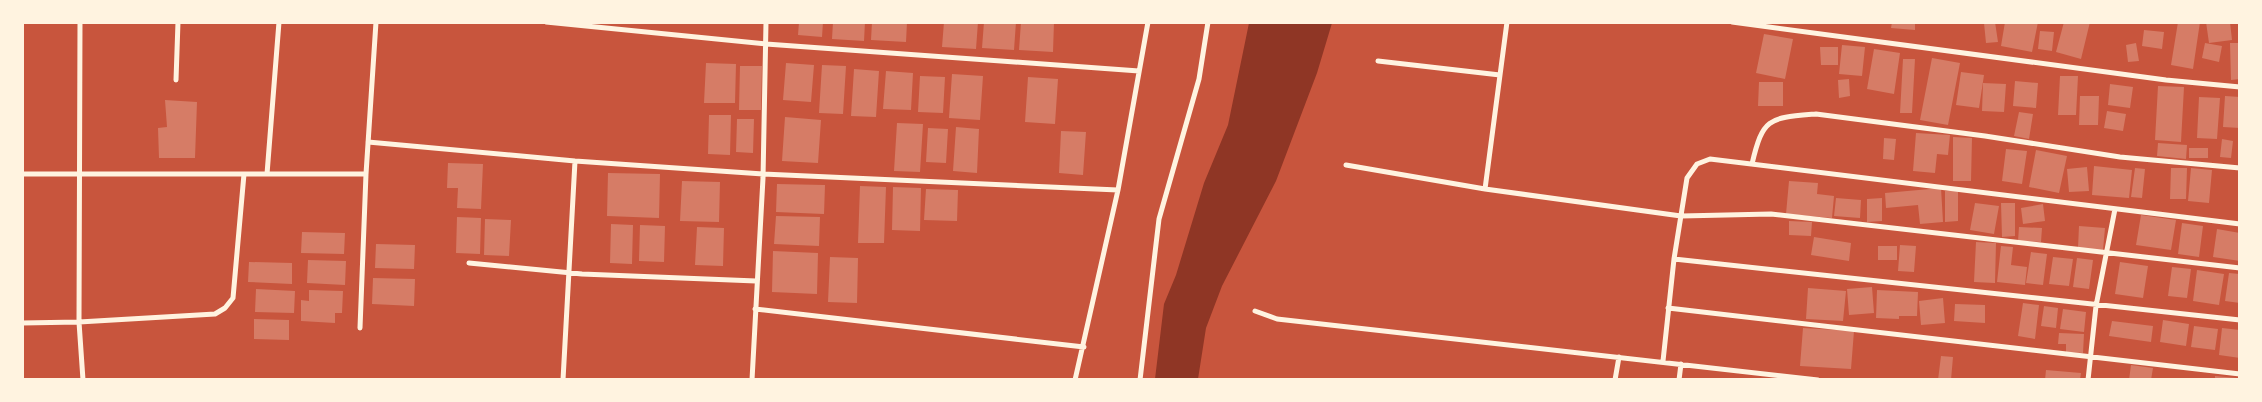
<svg xmlns="http://www.w3.org/2000/svg" width="2262" height="402" font-family="Karla,sans-serif">
  <rect width="100%" height="100%" fill="#c8553d"/>
  <!-- water -->
  <path fill="#8f3625" d="M1249,23h83l-15,50 -41,108 -54,105 -16,42 -8,51h-43l9,-75 12,-29 28,-92 24,-58z"/>
  <!-- building -->
  <path fill="#d67c66" d="M799,22h24l-1,15 -24,-2z
    M833,22h32l-1,19 -32,-2z
    M872,22h35l-1,20 -35,-2z
    M944,22h34l-2,27 -34,-2z
    M984,22h32l-2,28 -32,-2z
    M1021,22h33l-1,30 -34,-2z
    M1892,22h23v8l-24,-2z
    M1995,22l3,20 -12,1 -2,-20z
    M2005,22h33l-6,30 -31,-6z
    M2064,22h26l-9,37 -25,-7z
    M2178,22h22l-7,47 -22,-4z
    M2206,22h24l2,18 -23,3z
    M2144,30l20,2 -2,17 -20,-3z
    M2040,31l14,1 -2,19 -14,-2z
    M1764,34l29,5 -8,40 -29,-6z
    M2136,43l3,18 -11,1 -2,-17z
    M2205,43l17,3 -3,16 -17,-4z
    M2230,43h10v36l-9,1z
    M1842,45l23,2 -3,29 -23,-2z
    M1820,47h18v18h-17z
    M1874,49l26,4 -6,41 -27,-5z
    M1932,58l28,5 -12,62 -28,-5z
    M1903,59h12l-3,54h-12z
    M706,63l30,1 -1,39h-31z
    M786,63l28,2 -3,37 -28,-2z
    M822,65l24,1 -3,48 -24,-1z
    M740,66h22l-1,44h-22z
    M854,69l25,2 -3,46 -25,-1z
    M886,71l27,2 -2,37 -28,-1z
    M1961,72l23,3 -5,33 -23,-3z
    M952,74l31,2 -3,44 -31,-2z
    M920,76l25,1 -2,36 -25,-1z
    M2060,76h18l-2,39h-18z
    M1028,77l30,2 -3,45 -30,-2z
    M1849,79l1,17 -11,2 -1,-18z
    M2015,81l23,2 -2,25 -23,-2z
    M1759,82h24v24h-25z
    M1983,83l23,1 -2,28 -22,-1z
    M2110,84l23,3 -3,21 -22,-3z
    M2158,86l26,1 -3,55 -26,-2z
    M2080,96h19l-1,29h-19z
    M2225,96l15,1v31l-17,-1z
    M2199,97l21,1 -3,41 -20,-1z
    M165,100l32,2 -2,56h-36l-1,-30 9,-1z
    M2107,111l19,3 -3,17 -19,-3z
    M2019,112l14,2 -4,25 -15,-3z
    M709,115h22l-1,40 -22,-1z
    M785,117l36,3 -3,43 -36,-2z
    M737,119h17l-1,34 -17,-1z
    M897,123l26,1 -3,48 -26,-1z
    M956,127l23,2 -2,44 -24,-2z
    M928,128l20,1 -2,34 -20,-1z
    M1061,131l25,1 -3,43 -24,-2z
    M1916,133l34,2 -2,20 -11,-1 -2,19 -22,-2z
    M1953,137l19,1 -1,43h-18z
    M1884,138l12,1 -2,21 -11,-1z
    M2222,139l11,2 -2,17 -11,-1z
    M2158,143l29,2 -1,14 -29,-3z
    M2189,148h19v10h-19z
    M2006,149l21,2 -5,33 -20,-3z
    M2036,150l31,6 -8,37 -30,-6z
    M448,163l35,1 -2,45 -24,-1 1,-20h-11z
    M2094,166l38,4 -3,28 -37,-3z
    M2087,167l2,24 -20,1 -2,-23z
    M2135,168l10,1 -3,29 -11,-1z
    M2171,168h16l-1,31h-16z
    M2191,168l21,2 -3,33 -21,-2z
    M608,173l52,1 -1,44 -52,-2z
    M682,181l38,1 -1,40 -39,-1z
    M1789,181l29,2 -1,11 17,2 -2,22 -46,-4z
    M777,184l48,1 -1,29 -48,-2z
    M860,186l26,1 -2,56h-26z
    M893,187l28,1 -1,43 -28,-1z
    M1941,188l2,34 -23,2 -2,-19 -32,3 -1,-15z
    M926,189l32,1 -1,31 -33,-1z
    M1945,191h13v30l-13,1z
    M1836,198l25,2 -1,18 -26,-2z
    M1882,198v23l-15,1v-23z
    M1975,203l24,3 -5,28 -24,-4z
    M2001,203h14v33l-13,1z
    M2043,204l2,17 -22,3 -2,-16z
    M2141,215l35,5 -5,30 -35,-5z
    M776,216l44,1 -1,29 -45,-2z
    M457,217l24,1 -1,36 -24,-1z
    M485,219l26,1 -2,36 -25,-1z
    M1789,221l23,1 -1,14 -22,-1z
    M2182,223l21,3 -4,31 -21,-3z
    M611,224l22,1 -1,39 -22,-1z
    M640,225l25,1 -1,36 -25,-1z
    M2079,226l26,2 -2,22 -25,-2z
    M697,227l27,1 -1,38 -28,-1z
    M2019,227l23,1 -1,14 -23,-1z
    M2217,229l23,4v28l-27,-4z
    M302,232l43,1 -1,21 -43,-1z
    M1814,237l37,6 -2,18 -38,-6z
    M1976,242l20,1 -1,40 -21,-1z
    M376,244l39,1 -1,24 -39,-1z
    M1900,245l16,1 -2,26 -16,-1z
    M1878,246h19v14h-19z
    M2001,246l12,1 -2,18 16,2 -2,18 -28,-3z
    M773,251l45,2 -1,41 -45,-2z
    M2031,252l16,2 -4,31 -17,-2z
    M830,257l28,1 -1,45 -29,-1z
    M2053,257l20,2 -4,27 -20,-2z
    M2077,258l16,2 -4,29 -16,-2z
    M308,260l38,1 -1,24 -38,-2z
    M249,262l43,1v21l-44,-2z
    M2120,262l28,4 -5,32 -28,-4z
    M2172,267l19,2 -4,29 -19,-2z
    M2197,270l27,4 -5,31 -26,-4z
    M2229,273l11,1v29l-15,-2z
    M373,278l42,1 -1,27 -42,-2z
    M1872,287l2,26 -25,2 -2,-26z
    M1808,288l38,3 -3,30 -37,-2z
    M256,289l39,2 -1,22 -39,-1z
    M309,290l34,1 -1,22h-7v10l-34,-2v-21l8,1z
    M1877,290l41,2 -1,24h-18v3l-23,-1z
    M1943,298l2,25 -24,2 -2,-24z
    M2023,303l16,2 -4,34 -17,-3z
    M1955,304l30,1v18l-31,-2z
    M2044,306l14,2 -2,20 -15,-2z
    M2063,309l23,3 -2,20 -24,-3z
    M254,319l35,1v20l-35,-1z
    M2163,320l26,4 -3,22 -26,-4z
    M2112,321l41,5 -2,16 -42,-6z
    M2194,326l24,3 -3,21 -24,-3z
    M1803,328l51,3 -3,38 -51,-3z
    M2222,328l18,2v28l-21,-3z
    M2059,333l25,1 -1,19 -17,-1v-8h-8z
    M1941,356l12,1 -2,23h-13z
    M2131,365l22,3 -2,12h-22z
    M2046,370l35,3 -1,7h-35z
    M2215,376l21,2v2h-21z"/>
  <g fill="none" stroke-linecap="round" stroke-linejoin="round">
    <!-- minor -->
    <path stroke="#fff3e0" stroke-width="5" d="M80,22l-1,300 136,-8 10,-6 8,-10 11,-124
      M546,22l220,22 373,27
      M1732,22l434,58 74,7
      M1378,61l122,14
      M176,80l2,-58
      M368,142l207,19 188,13 355,16
      M1752,164c11,-47 17,-46 64,-50l169,22 135,21 120,11
      M1346,165l139,24 196,27 90,-2 469,54
      M22,174h344l-6,154
      M267,174l12,-152
      M366,174l10,-152
      M1485,189l22,-167
      M1674,259l566,61
      M469,263l113,11 174,7
      M1668,308l572,66
      M755,309l329,38
      M1255,311l22,8 541,61
      M22,323l57,-1 4,58
      M1663,361l11,-102 13,-81 10,-14 13,-5 530,65
      M563,380l12,-219
      M752,380l11,-202 3,-156
      M1075,380l43,-190 30,-168
      M1140,380l19,-161 40,-140 9,-57
      M1615,380l4,-23
      M1679,380l2,-16
      M2088,380l8,-74 19,-97"/>
  </g>
  <!-- border -->
  <rect width="2262" height="402" fill="none" stroke="#fff3e0" stroke-width="48"/>
</svg>
